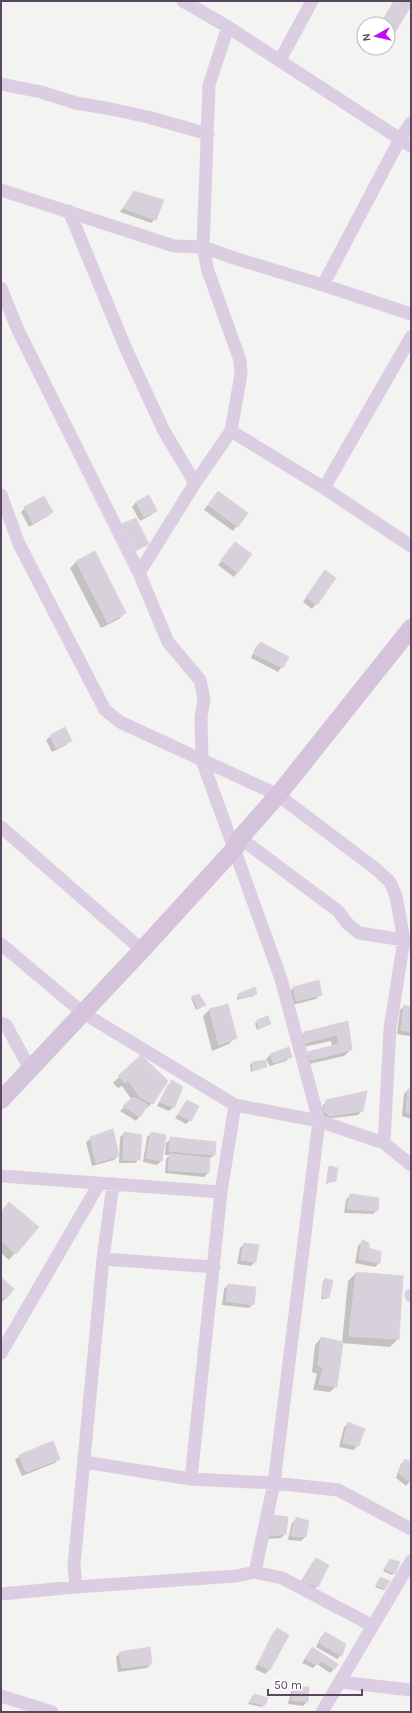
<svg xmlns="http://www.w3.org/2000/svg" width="412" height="1713" font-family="Karla,sans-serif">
  <rect width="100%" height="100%" fill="#f3f3f1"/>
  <!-- shadow -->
  <path fill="#0003" d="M394,1h17v3l-18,30 -4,4 -1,-1v-13h-8z
    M134,193l21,26 -4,4 -31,-11z
    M218,492l28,21 -13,18 -29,-21z
    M136,502l20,9 -5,4 -11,6 -8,-14z
    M25,508l27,4 -4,4 -19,11 -8,-15z
    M235,543l3,29 -4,5 -16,-12z
    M94,553l31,60 -6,6 -18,9 -31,-60 6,-6z
    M321,576l14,3 -23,30 -9,-7z
    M261,643l27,14 -10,15 -27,-14 5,-11z
    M51,736l19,5 -4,4 -14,7 -6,-12z
    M318,982l2,12 -4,5 -24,6 -3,-13 4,-4z
    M256,994l-2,2 -17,4v-3l2,-2z
    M193,996l10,10 -7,4 -5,-12z
    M404,1006l7,2v27l-2,1 -12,-2 3,-24z
    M209,1010l26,27 -6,7 -17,7 -9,-35z
    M267,1017l3,7 -13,6 -2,-7z
    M347,1022l4,28 -7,6 -39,9 -2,-6 6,-6 23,-6 -1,-6 -32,7 -1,-9 6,-6z
    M288,1049l2,8 -4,4 -16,5 -4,-7 4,-4z
    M141,1056l11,47 -6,6h-1l-9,12 -16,-10 12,-11 -10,-14 -4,2 -5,-5z
    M252,1063l14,4 -15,5 -1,-7z
    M172,1081l2,26 -5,4 -12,-5 11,-21z
    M408,1090h3v29l-9,-3 2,-22z
    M187,1101l3,19 -4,4 -11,-6z
    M327,1101l35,10 -4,4 -33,4 -4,-4 2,-10z
    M125,1133l14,26 -4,4h-16l1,-26z
    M152,1133l9,28 -4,4 -14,-3 4,-25z
    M91,1138l27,18 -4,4 -22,6 -6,-24z
    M171,1139l43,16 -5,4 -1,14 -4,4 -39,-4 1,-14 4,-4h-5l1,-12z
    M329,1167l6,13 -9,4 2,-15z
    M350,1195l27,15 -4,4 -29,-1 2,-13z
    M1,1212l36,15 -28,33 -8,-7z
    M362,1242l7,7 11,4 -1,10 -4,4 -20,-4 3,-17z
    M244,1244l14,2 -3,16 -4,4 -14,-2 3,-16z
    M356,1273l42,66 -8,8 -48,-4 -6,43 -6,6 -17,-2 4,-16 -5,-2 3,-27 6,-7 21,5 6,-62z
    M1,1279l4,20 -4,4z
    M325,1280l3,17 -2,2h-5l2,-18z
    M228,1285l25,19 -4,4 -27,-3 2,-16z
    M349,1423l9,22 -4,5 -15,-3 5,-20z
    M20,1456l39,2 -4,5 -33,13 -7,-16z
    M405,1460l6,3v17l-5,6 -10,-8 5,-14z
    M296,1519l9,18 -4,4 -13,-1 4,-17z
    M268,1520l17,14 -4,4 -14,1z
    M316,1559l1,27 -4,5 -14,-6 13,-22z
    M389,1562l5,11 -2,2 -9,-4z
    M379,1580l6,9 -2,1 -8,-3z
    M277,1629l11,7 -19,34 -4,4 -10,-5 18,-36z
    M325,1633l16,22 -4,4 -21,-12 5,-10z
    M312,1648l22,21 -4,4 -13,-9 -4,4 -11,-5z
    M120,1653l31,11 -4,4 -29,4 -2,-15z
    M296,1688l11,14 -4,4 -15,-2 3,-12z
    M253,1697l11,8 -2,2 -14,-3z"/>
  <!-- building -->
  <path fill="#d8d0da" stroke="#dcd4dd" d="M395,1h16v5l-17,28 -6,-4v-6h-7z
    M134,191l30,9 -8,20 -33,-12z
    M218,491l30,22 -10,14 -30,-22z
    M149,495l8,16 -13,6 -8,-15z
    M44,496l9,16 -20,11 -9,-16z
    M136,518l13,26 -14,7 -13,-27z
    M235,542l17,12 -14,19 -17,-13z
    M95,551l31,62 -18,10 -32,-62z
    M325,570l11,8 -19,27 -11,-8z
    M260,642l29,15 -6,11 -29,-14z
    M65,727l7,14 -16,7 -6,-13z
    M319,980l3,15 -26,6 -3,-14z
    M255,987l2,7 -18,5 -1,-5z
    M199,994l7,11 -8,4 -6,-13z
    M228,1004l9,34 -18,7 -10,-36z
    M404,1005l7,2v25l-10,-2z
    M268,1016l3,8 -12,5 -2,-9z
    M348,1021l4,29 -41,10 -3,-8 31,-8 -2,-9 -32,8 -1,-11z
    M289,1047l3,10 -18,6 -4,-9z
    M141,1055l27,26 -15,23 -13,-7 -12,-17 -3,3 -7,-7z
    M266,1060l1,7 -14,4 -1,-9z
    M172,1080l11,7 -9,21 -14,-6z
    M408,1089h3v25l-5,-2z
    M367,1091l-4,20 -33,5 -6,-5 2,-11z
    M133,1097l15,8 -8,12 -17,-11z
    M187,1100l12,6 -8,15 -13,-7z
    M113,1129l6,27 -23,7 -6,-26z
    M124,1132l18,3 -2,25h-17z
    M151,1132l15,3 -4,26 -16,-3z
    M170,1137l46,5 -1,13 -46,-4z
    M170,1154l40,4 -1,15 -41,-3z
    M329,1166l9,2 -2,13 -9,2z
    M350,1194l29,4 -1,13 -31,-2z
    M9,1202l30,25 -23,27 -15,-13v-29z
    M362,1240l7,3v5l12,4 -1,11 -21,-4z
    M244,1243l15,2 -3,17 -15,-2z
    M356,1272l47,4 -4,63 -50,-3z
    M1,1277l13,12 -9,11 -4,-4z
    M325,1278l8,3 -4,17 -7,-1z
    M228,1284l28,3 -2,18 -28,-4z
    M321,1337l22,5 -6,45 -18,-3 4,-16 -5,-3z
    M348,1422l17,7 -6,17 -16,-3z
    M53,1441l7,18 -34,13 -7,-17z
    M405,1459l6,3v21l-12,-10z
    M272,1515l16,2 -2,17 -15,2z
    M296,1517l13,4 -3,16 -15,-1z
    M316,1558l13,7 -11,22 -15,-6z
    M390,1559l10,3 -5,12 -11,-5z
    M380,1577l10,4 -5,8 -9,-4z
    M277,1628l12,7 -19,35 -12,-6z
    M325,1632l21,12 -4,12 -23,-13z
    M150,1647l2,17 -30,4 -3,-16z
    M312,1647l26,17 -3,5 -14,-8 -3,4 -13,-6z
    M295,1687h14l-1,15 -17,-2z
    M254,1694l14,4 -3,7 -16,-3z"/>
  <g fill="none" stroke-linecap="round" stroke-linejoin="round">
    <!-- street -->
    <path stroke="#dccee2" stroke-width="13" d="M183,1l45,26 183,119
      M280,60l32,-59
      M1,84l40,8 35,11 35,6 37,8 60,17
      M1,190l173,56 29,1 34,12 86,26 88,29
      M69,211l57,138 38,82 31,52
      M323,285l77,-146 11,-16
      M1,288l16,40 122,245 29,69 32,38 4,19 -3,19 1,42 79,219 38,142 -45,362 -19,89 -19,4 -160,11 -75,7
      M231,431l93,57 87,58
      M324,488l87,-151
      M1,495l18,49 86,166 15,12 158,73 98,74 14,13 6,14 8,44 -14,88 -6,115
      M139,573l56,-90 36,-52 10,-57 -1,-14 -32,-89 -5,-24 6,-162 19,-58
      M1,827l141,123
      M240,838l98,73 9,12 12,10 52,8
      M1,944l82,69 152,92 84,16 65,22 27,22
      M1,1023l5,2 24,44
      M1,1176l220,16
      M103,1259l111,8
      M411,1295v1
      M1,1353l98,-169
      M84,1462l107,17 83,4 64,7 73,39
      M191,1479l30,-287 14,-87
      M255,1572l27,6 91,48
      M76,1587l-2,-22 29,-306 10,-75
      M340,1682l71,8
      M1,1696l51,16
      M322,1712l89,-151"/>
    <!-- secondary -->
    <path stroke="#d5c2db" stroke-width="18" d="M1,1100l141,-150 93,-102 5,-10 38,-43 133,-167"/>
  </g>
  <!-- border -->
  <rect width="412" height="1713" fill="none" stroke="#594761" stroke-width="4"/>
  <!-- north arrow -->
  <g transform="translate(376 36) rotate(262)"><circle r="19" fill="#ffffff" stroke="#bdb5c0"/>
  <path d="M0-3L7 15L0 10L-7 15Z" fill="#c307f7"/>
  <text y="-6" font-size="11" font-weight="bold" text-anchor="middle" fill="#594761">N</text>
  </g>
  <!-- scale -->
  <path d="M268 1689v6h94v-6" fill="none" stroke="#594761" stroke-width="2"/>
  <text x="274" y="1689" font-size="12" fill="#594761" stroke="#ffffff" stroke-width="3" paint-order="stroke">50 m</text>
</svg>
